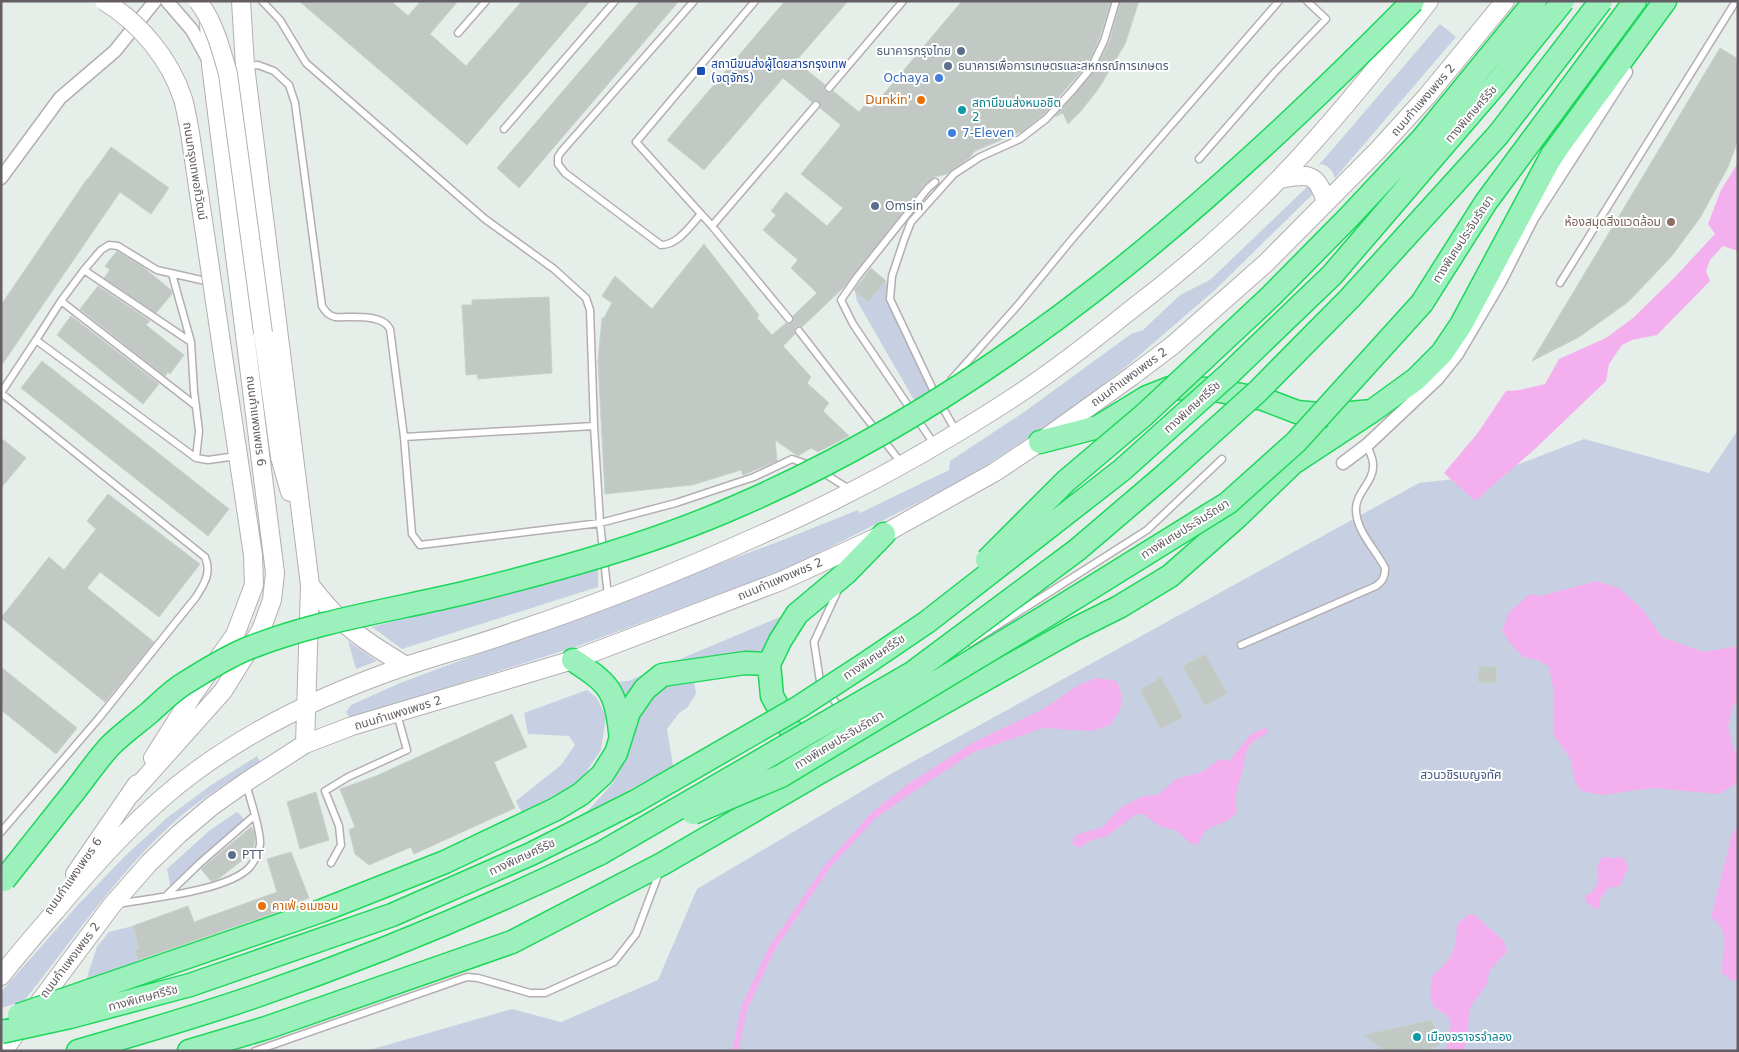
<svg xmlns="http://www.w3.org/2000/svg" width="1739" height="1052" font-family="'DejaVu Sans','Noto Sans Thai',sans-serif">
  <rect width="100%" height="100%" fill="#e6eee9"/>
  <!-- green -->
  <path fill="#c6d0e2" d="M1440,24l16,13 -121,141c-3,-8 -5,-11 -13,-14l-4,2z
    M1308,186l8,5 -100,98 -89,77 -59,45 -64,43 -47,29 -170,86 -209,77 -217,69 -11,3 -4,-6 5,-7 49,-22 375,-140 83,-33 2,3 89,-43 1,-9 77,-51 104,-76 12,-4 37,-35 30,-15z
    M886,281l4,18 46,97 -19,9 -60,-104 -2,-10 13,11z
    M1738,430v621h-1372l146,-42 49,13 97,-42 39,-91 192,-114 530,-292 72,-8 93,-36 125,34z
    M598,566v21l-196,62 -30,-22z
    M780,617l1,10 -18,27 -89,7 -20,14 -30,30 -6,-23 10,-1z
    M348,641l29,20 -21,8z
    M693,676l3,18 -9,14 -8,5 -12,16 6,37 -88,48 28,-31 20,-56 11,-21 18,-19z
    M587,690l10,8 9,19 -5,33 -21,31 -58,32 -6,-12 45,-36 14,-20 -6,-9 -41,-2 -4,-21z
    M257,756l3,6c-29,19 -61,37 -87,61 -57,52 -101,118 -149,178l-23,7v-16l75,-85 50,-52 42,-38 42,-31z
    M237,812l8,8 -38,33 -36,36 -4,-20 43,-39z
    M133,926l6,21 -4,2 5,18 -55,16 12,-36 12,-15z"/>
  <!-- water -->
  <path fill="#f4afee" d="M1738,163v88l-15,-5 -13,14 -4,11 4,10 -53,54 -25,5 -10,5 -13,19 -3,17 -70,67 -61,53 -31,-28 33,-39 29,-43 14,-1 25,-6 14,-25 47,-21 27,-20 42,-41 40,-43 -7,-10 13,-34z
    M1596,581l23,7 23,21 20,28 42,15 34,-6v55l-5,4 -5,22 6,23 4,5v25l-4,5 -15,9 -67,-6 -50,7 -21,-4 -7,-11 -3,-20 -18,-26v-46l-4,-21 -11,-7 -15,-3 -14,-15 -7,-11 7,-19 21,-18 11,2z
    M1097,678l20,3 5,15 -2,14 -10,15 -18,6 -49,-3 -69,24 -58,38 -40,28 -47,51 -54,81 -27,57 -10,44h-6l10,-46 27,-58 56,-82 47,-53 36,-28 64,-41 73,-35 33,-23z
    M1265,728l4,2c-4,7 -13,8 -18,14 -7,8 -6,16 -8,25 -4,17 -10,24 -6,42 -11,16 -24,11 -33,22 -3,3 -4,8 -6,11h-7l-14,-13 -18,-5 -16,-12 -8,1 -29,22 -14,3 -13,8 -7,-4 3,-8 9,-4 17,-4 22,-22 20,-10 15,-1 18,-16 26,-7 18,-13 9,2 22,-27z
    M1738,825v155l-6,1 -10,-8c-1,-25 11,-37 -11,-56l21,-83z
    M1606,856c5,3 9,3 13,0l7,5 2,7 -8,18 -12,2 -8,12v7l-5,2 -10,-8v-6l5,-1 8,-11 -1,-17 4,-7z
    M1468,914l7,1 29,26 3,11 -17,18 -4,15 -17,24 -1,26 -4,16h-18l5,-27 -4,-9c-21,-10 -17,-18 -15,-39 20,-17 24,-24 25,-51z"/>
  <!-- building -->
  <path fill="#c2c9c5" stroke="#c5d2c9" d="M299,1h92l17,15 13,-15h37l-28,33 36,32 56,-65h68l-123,144z
    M640,1h39l-160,187 -22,-20z
    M785,1h63l-52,60 29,24 -1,4 2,3 4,1 3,-2 26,21 5,-6 8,2 90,-107h149l-12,38 -12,26 -44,50 -20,16 -48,20 -5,6 -23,17 -13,3 -9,7 -82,104 -41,39 -3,-1 -3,1 -2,4 1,3 -12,12 28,31 -4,6 22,20 -6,8 26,25 -31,16 -7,-4 -13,8 -23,-16 2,21 -34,14 -2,-5 -49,15 -87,9 -7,-133 4,-43h2l8,-15 -10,-7 13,-20 37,33 52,-65 55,71 -2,3 15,17 14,-12 3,1 4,-2 1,-3 -1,-3 24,-23 -26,-25 7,-8 -35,-30 13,-15 -5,-4 15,-19 41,34 16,-18 -42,-34 40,-49 -21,-17v-6l-4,-2 -4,2 -29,-24 -79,92 -37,-30z
    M1121,1h18l-14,43 -26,44 -18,23 -13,13 -5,-11 -8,4 40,-47 14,-27z
    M1720,48l18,11v81l-10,27 -28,51 -29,39 -43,45 -49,35 -47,24z
    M111,147l58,41 -18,26 -31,-22 -119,174v-61l86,-126h1z
    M117,251l26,16 28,23 1,4 -16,19 -52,-35 6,-8 -5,-4z
    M871,268l15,13 -18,21 -14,-12z
    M98,286l52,35 -4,4 38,30 -14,19 -2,-2 -3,4 -85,-67z
    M549,297l3,76 -74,6 -1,-5 -11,1 -4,-70h10v-5z
    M71,316l88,68 -16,20 -86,-69z
    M42,361l187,148 -21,27 -187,-148z
    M1,438l25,20 -25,30z
    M108,494l92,70 -41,53 -59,-45 -13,16 67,54 -49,60 -104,-84 48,-61 15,13 32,-41 -9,-8z
    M1205,654l22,39 -22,13 -22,-40z
    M1479,666l18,1 -1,16 -18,-1z
    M1,667l76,61 -21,26 -55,-44z
    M1161,677l22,40 -22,12 -21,-39z
    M512,714l15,33 -33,15 21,46 -101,46 -3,-7 -42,18 -14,-11 -6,-24 6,-3 -15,-38 36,-13z
    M316,792l13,48 -29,9 -13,-47z
    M251,827l3,4 1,7 -2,14 -35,27 -7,2 -10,-12z
    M291,852l18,46 -26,10v2l-145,50 -3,-11 4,-1 -6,-22 55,-20 6,16 83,-30 -10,-33z
    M1432,1020l8,25 -19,6h-36l-21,-16z"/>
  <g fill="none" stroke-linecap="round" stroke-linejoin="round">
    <!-- lane casing -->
    <g stroke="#b4aeb2" stroke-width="9">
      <path id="lane" d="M262,1l18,19 26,43 179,156 69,50 32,29 4,12 4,116 6,97 8,73
        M694,1l-133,151 -3,5v7l7,9 96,72c17,0 29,-19 40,-31
        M755,1l-119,141 76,84 77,93
        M458,33l28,-32
        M245,66l13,-1 16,6 15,14 6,18 27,203c4,6 6,9 13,11 16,1 47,-4 55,12l14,108 8,97 8,11 180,-22 76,-20 78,-26 38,-18 17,6
        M829,88l74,-87
        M504,129l111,-128
        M1199,159l76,-87 51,-53 -19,-18
        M712,226l104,-121
        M84,270l107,72
        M172,274l19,68 3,49 5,40 -3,27
        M210,282l-53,-12 -39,-24 -9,-1 -8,5 -17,20 -23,31 -25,39 160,118 12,2 29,-4
        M1560,283l176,-282
        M61,301l135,105
        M799,331l103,133
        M951,380l67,-75 55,-67 206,-237
        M1,393l204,164c7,16 -1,27 -9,40l-97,121 -98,114
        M1,393l35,-53
        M957,433l-21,-37 -46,-97 2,-23 12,-36 7,-18 43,-48 26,-17 40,-18 26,-20 25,-27 20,-24 13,-27 12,-40
        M404,437l190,-11
        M934,444l-81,-120 -12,-24 16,-23 71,-89 7,-6
        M822,472l27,17
        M838,590l-24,52 6,39 21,29
        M970,643l177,-113 75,-71
        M1241,645l135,-59c7,-5 9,-9 9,-18 -9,-18 -29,-37 -29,-58 -1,-17 19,-29 17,-46 0,-6 -4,-13 -6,-19
        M331,863l10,-18 -2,-19 -14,-35 23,-14 59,-27 -10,-36
        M168,894l32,-31 54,-47
        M118,904c33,-6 108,-13 131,-36 6,-7 10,-16 11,-24 1,-14 -10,-45 -14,-60
        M255,1051l212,-74 11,1 52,15h15l69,-31 22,-28 23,-61"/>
    </g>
    <!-- street casing -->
    <g stroke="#b4aeb2" stroke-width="15">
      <path id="street" d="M167,1l25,29 17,31
        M1,178l59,-80 55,-47 40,-50
        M1343,463l24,-18 70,-66 20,-25 42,-71 33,-65 94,-146"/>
    </g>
    <!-- secondary casing -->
    <g stroke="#b4aeb3" stroke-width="20">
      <path id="secondary" d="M241,1l4,65 65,519 -5,159
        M1279,179c29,-5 37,-8 47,23
        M263,333l17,124 10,35
        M310,585c7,9 14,18 23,27 20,22 47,38 73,54
        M153,758l41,-65 41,-58 19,-50 -1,-30 -28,-186
        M131,794l92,-103 38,-61 11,-30 3,-27 -64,-508 -2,-43
        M75,874l62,-90
        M1,976c18,-23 38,-46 57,-68 42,-50 85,-98 138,-137 64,-47 138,-81 213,-106 37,-12 74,-22 110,-35 81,-27 161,-59 239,-94 89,-39 175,-86 256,-139 40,-26 77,-55 114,-85 54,-41 106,-86 153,-135 53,-55 101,-115 148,-176
        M3,1051l109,-146 37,-42 30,-29 33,-28 34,-24 59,-38 47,-18 221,-66 208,-79 103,-47 111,-62 45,-30 92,-66 41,-31 93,-82 112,-113 49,-54 78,-95"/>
    </g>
    <!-- highway casing -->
    <g stroke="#1dd75b" stroke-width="25">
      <path id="highway" d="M1422,303l64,-101 149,-201
        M1040,442l58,-15 49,-30 23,-9 39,1 54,10 34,13 32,3 43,-4 44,-32 26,-26 19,-28 91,-170 113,-154
        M573,660c35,23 43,30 47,72
        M822,771l-16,-14 -34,-61 -3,-32 11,-23 17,-27 49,-41 38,-39
        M556,809l25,-15 21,-19 14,-22 13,-41 16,-23 17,-14 83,-12 24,1
        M78,1051c61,-18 121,-35 181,-56 116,-40 231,-88 342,-142
        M189,1051l77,-23 246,-86 150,-78 160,-93 251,-141 46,-23 51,-31 67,-59 56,-54 79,-52"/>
    </g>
    <!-- lane -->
    <use href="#lane" stroke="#fff" stroke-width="6"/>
    <!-- street -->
    <use href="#street" stroke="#fff" stroke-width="12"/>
    <!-- secondary -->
    <use href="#secondary" stroke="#fff" stroke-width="18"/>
    <!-- highway -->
    <use href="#highway" stroke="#9bf0bc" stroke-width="22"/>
    <!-- secondary-bridge casing -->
    <g stroke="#b4aeb3" stroke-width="20" stroke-linecap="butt">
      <path id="secondary-bridge" d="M104,1c36,22 66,58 79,98 3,11 5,23 7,34l35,236
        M198,1c16,21 23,48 30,73l35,259"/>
    </g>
    <!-- highway-bridge casing -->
    <g stroke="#1dd75b" stroke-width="25" stroke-linecap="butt">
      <path id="highway-bridge" d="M987,560l79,-79 78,-66 127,-119 78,-79 74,-79 112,-137
        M693,813l88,-37 265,-160 182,-113 68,-61 126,-139
        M601,853l311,-180 165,-123 89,-76 91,-82 93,-94 148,-163 103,-134
        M4,880c23,-29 46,-58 69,-87 12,-15 24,-33 37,-47 12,-12 26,-22 39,-33 11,-10 21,-20 33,-28 19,-12 46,-29 67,-37 68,-27 143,-38 215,-55 93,-23 188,-49 276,-88 260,-113 476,-304 673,-504
        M19,1015l302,-104 124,-49 111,-53
        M1,1032l69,-15 120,-32 202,-70 139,-61 105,-53 163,-94 66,-43 62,-42 195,-152 107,-96 103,-99 164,-191 67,-83"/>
    </g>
    <!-- secondary-bridge -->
    <use href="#secondary-bridge" stroke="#fff" stroke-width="18"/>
    <!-- highway-bridge -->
    <use href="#highway-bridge" stroke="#9bf0bc" stroke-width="22"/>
  </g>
  <!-- markers -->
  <g fill="#5c6f8a" stroke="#fff" stroke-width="2">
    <circle cx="961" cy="51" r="5"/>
    <circle cx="948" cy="66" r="5"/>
    <circle cx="875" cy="206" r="5"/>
    <circle cx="232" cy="855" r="5"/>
  </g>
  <rect fill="#1a4fb4" stroke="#fff" stroke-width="2" x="696" y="66" width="10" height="10" rx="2.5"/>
  <g fill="#3f7fe0" stroke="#fff" stroke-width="2">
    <circle cx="939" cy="78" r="5"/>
    <circle cx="952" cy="133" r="5"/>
  </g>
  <g fill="#e8710a" stroke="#fff" stroke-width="2">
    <circle cx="921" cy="100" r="5"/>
    <circle cx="262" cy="906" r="5"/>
  </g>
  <g fill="#0f9aa8" stroke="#fff" stroke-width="2">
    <circle cx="962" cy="110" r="5"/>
    <circle cx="1417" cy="1037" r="5"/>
  </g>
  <circle fill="#8d6e63" stroke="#fff" stroke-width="2" cx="1671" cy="222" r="5"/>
  <g text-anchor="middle" stroke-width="4" stroke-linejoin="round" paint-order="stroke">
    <!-- service labels -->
    <g font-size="12" fill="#4e5e75" stroke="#fff" text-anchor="start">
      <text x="951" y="55" text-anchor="end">ธนาคารกรุงไทย</text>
      <text x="958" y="70">ธนาคารเพื่อการเกษตรและสหกรณ์การเกษตร</text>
      <text x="885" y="210">Omsin</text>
      <text x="242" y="859">PTT</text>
    </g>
    <!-- transit labels -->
    <g font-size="12" fill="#164399" stroke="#fff" text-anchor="start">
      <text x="711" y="68">สถานีขนส่งผู้โดยสารกรุงเทพ<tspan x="711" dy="14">(จตุจักร)</tspan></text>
    </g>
    <!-- shop labels -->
    <g font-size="12" fill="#366cbe" stroke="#fff" text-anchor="end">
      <text x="929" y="82">Ochaya</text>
      <text x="962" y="137" text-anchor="start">7-Eleven</text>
    </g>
    <!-- food labels -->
    <g font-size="12" fill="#c56008" stroke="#fff" text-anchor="end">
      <text x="911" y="104">Dunkin'</text>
      <text x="272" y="910" text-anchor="start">คาเฟ่ อเมซอน</text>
    </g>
    <!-- street labels -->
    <g font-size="12" fill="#645d63" stroke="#fff">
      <text transform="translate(1423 100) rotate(-49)" y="4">ถนนกำแพงเพชร 2</text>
      <text transform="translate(1471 114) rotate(-49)" y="4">ทางพิเศษศรีรัช</text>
      <text transform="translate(195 171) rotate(81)" y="4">ถนนกรุงเทพอภิวัฒน์</text>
      <text transform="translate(1463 239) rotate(-57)" y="4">ทางพิเศษประจิมรัถยา</text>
      <text transform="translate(1129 377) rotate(-36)" y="4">ถนนกำแพงเพชร 2</text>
      <text transform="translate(1192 407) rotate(-42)" y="4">ทางพิเศษศรีรัช</text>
      <text transform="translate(256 421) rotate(83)" y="4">ถนนกำแพงเพชร 6</text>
      <text transform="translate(1185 529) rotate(-32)" y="4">ทางพิเศษประจิมรัถยา</text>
      <text transform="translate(780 579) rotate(-23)" y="4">ถนนกำแพงเพชร 2</text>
      <text transform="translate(874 657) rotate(-34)" y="4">ทางพิเศษศรีรัช</text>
      <text transform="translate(398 713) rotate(-17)" y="4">ถนนกำแพงเพชร 2</text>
      <text transform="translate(839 740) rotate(-31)" y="4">ทางพิเศษประจิมรัถยา</text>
      <text transform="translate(522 857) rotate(-25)" y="4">ทางพิเศษศรีรัช</text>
      <text transform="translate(73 876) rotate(-55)" y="4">ถนนกำแพงเพชร 6</text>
      <text transform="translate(70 960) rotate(-53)" y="4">ถนนกำแพงเพชร 2</text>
      <text transform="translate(143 998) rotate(-15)" y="4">ทางพิเศษศรีรัช</text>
    </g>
    <!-- culture labels -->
    <g font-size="12" fill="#0d838f" stroke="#fff" text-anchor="start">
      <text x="972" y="107">สถานีขนส่งหมอชิต<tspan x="972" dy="14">2</tspan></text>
      <text x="1427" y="1041">เมืองจราจรจำลอง</text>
    </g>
    <!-- education labels -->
    <g font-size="12" fill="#785e54" stroke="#fff" text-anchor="end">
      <text x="1661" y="226">ห้องสมุดสิ่งแวดล้อม</text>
    </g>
    <!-- park labels -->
    <g font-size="12" fill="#405480" stroke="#fff">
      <text x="1461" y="779">สวนวชิรเบญจทัศ</text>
    </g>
  </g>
  <!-- border -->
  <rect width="1739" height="1052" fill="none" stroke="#645d63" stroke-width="5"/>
</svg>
